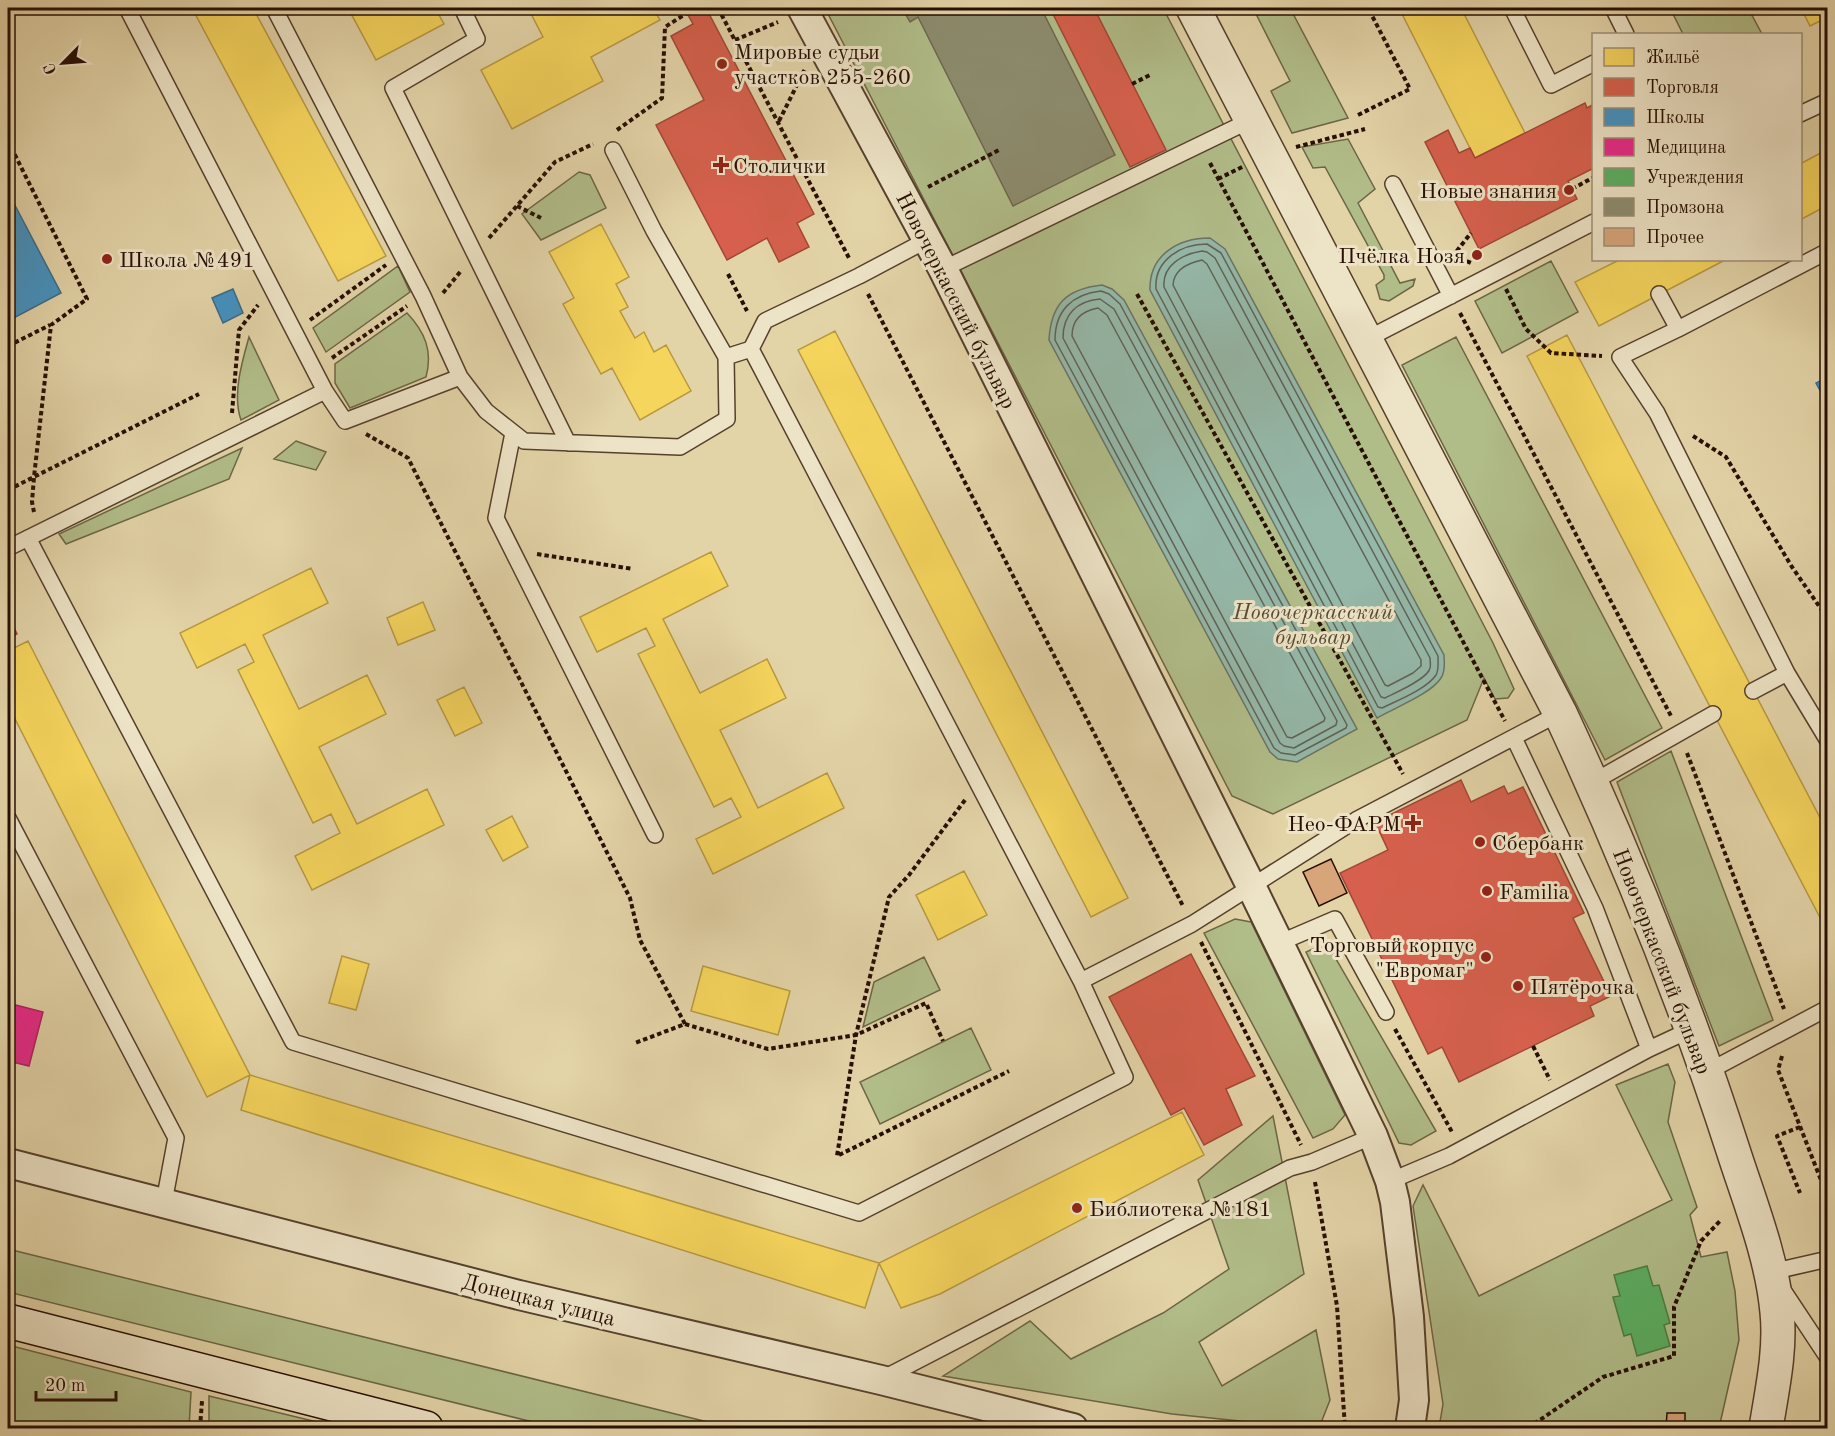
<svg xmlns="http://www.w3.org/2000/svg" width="1835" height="1436" font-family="'Old Standard TT',serif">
  <rect width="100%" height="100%" fill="#e3d4a8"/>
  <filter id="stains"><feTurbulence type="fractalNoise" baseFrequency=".00333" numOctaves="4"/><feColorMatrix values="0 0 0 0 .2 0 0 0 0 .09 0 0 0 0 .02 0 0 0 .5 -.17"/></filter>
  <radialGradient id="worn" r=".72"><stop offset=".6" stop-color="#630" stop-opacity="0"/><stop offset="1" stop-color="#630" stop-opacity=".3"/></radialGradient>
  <!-- green -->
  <path fill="#b1bd89" stroke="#6c6646" stroke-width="1.5" d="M825,8h338l330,635 21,46 -6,9 -13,1 -11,-21 -17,42 -194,94 -41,-18z
    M1253,8h37l58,110 -56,15 -21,-42 19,-10z
    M1681,8h67l14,26h-79l-11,-22z
    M1348,139l27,50 -17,14 42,80 15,-4 -2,7 -24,15 -9,-2 -4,-14 8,-6v-4l-59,-108 -12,1 -11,-21z
    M579,172l11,3 16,33 -65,32 -19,-26z
    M1551,261l27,51 -76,41 -27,-52z
    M398,266l12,26 -84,60 -13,-24z
    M407,313c18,19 26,38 19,64l-76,31 -15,-25v-19z
    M249,337l30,63 -38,20c-9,-25 1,-58 8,-83z
    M1456,337l206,391 -57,32 -203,-395z
    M296,441l30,11 -10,18 -42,-11z
    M242,448l-13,31 -163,65 -7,-10z
    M1671,751l102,269 -54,26 -102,-264z
    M1235,919l16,3 94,193 -12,14 -20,9 -109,-205z
    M1319,946l13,6 104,179 -25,14 -12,-2 -93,-191z
    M924,957l16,33 -77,37 11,-45z
    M971,1028l20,42 -111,54 -20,-42z
    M1668,1064l7,18 -7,40 29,85 -7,8 11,42 26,-5 8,39 4,49 -20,88h-280l4,-24 -30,-198 10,-21 56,111 193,-96 -56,-115z
    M1273,1116l31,158 -105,68 23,44 94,-56 14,70 -11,28h-60v-5l-87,-9 -229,-38 87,-55 41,38 92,-46 66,-44 -31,-89z
    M8,1249l724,179h-175l-549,-136z
    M8,1345l183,47 -2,36h-181z
    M209,1396l133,32h-133z"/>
  <!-- water -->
  <path fill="#95b8a9" stroke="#697466" stroke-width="1.5" d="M1210,238l15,11 219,406c0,7 2,16 -3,23 -10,16 -47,30 -64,40l-227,-428c-1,-35 28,-52 60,-52z
    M1102,285l10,4 12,11 233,429 -60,33 -19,-3 -8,-7 -221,-412c2,-36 17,-51 53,-55z"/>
  <!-- homes -->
  <path fill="#f6d55c" stroke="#b89941" stroke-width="1.5" d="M192,8h61l133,248 -48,25z
    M348,8h87l9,16 -68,36z
    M528,8h125l7,12 -69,37 12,24 -91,48 -31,-59 62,-33z
    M1399,8h62l64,125 -50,25z
    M1801,8h27v9l-18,9z
    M1828,149v56l-28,15v-56z
    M601,224l28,53 -13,7 12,23 -8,4 15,27 9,-6 10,20 12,-7 25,46 -51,29 -28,-52 -11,6 -38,-70 11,-6 -25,-46z
    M1619,260h106l-126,66 -24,-44z
    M835,331l293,567 -37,19 -293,-567z
    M1567,335l261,498 -1,98 -300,-575z
    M711,552l17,34 -65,33 37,74 67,-34 19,39 -66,32 38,78 69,-35 17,35 -131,66 -17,-35 45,-22 -10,-19 -17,9 -76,-153 17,-8 -9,-18 -49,24 -17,-35z
    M311,568l17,35 -65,32 36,74 68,-34 19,39 -67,33 38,77 70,-35 17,36 -132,65 -17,-34 45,-23 -9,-19 -18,9 -75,-153 16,-8 -9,-18 -48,24 -17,-35z
    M423,602l12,28 -37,15 -11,-27z
    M28,641l222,434 -43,22 -199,-392v-54z
    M464,687l18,36 -27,13 -18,-36z
    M512,816l16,31 -25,14 -17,-31z
    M964,871l23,44 -49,25 -22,-45z
    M342,956l27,8 -13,46 -27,-7z
    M703,966l87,25 -12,44 -87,-24z
    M250,1075l629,188 -14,45 -624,-198z
    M1182,1112l22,43 -264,139 -39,14 -22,-45z"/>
  <!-- shops -->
  <path fill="#d6604d" stroke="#a24736" stroke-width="1.5" d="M684,8h22l108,206 -17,9 12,24 -30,15 -12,-24 -40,22 -71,-135 48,-25 -33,-64 22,-12z
    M1050,8h44l72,142 -36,17z
    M1585,103l2,5 7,-4v64l-26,13 9,18 -98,50 -54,-107 23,-12 11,23 11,-5 5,10z
    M8,615l9,19 -9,4z
    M1461,780l10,22 33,-16 4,8 15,-7 61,126 -11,5 38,78 -21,10 4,10 -135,66 -17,-35 -14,7 -88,-181 48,-23 -13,-28z
    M1191,954l64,122 -29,13 16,36 -38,20 -20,-37 -13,7 -62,-118z"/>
  <!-- schools -->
  <path fill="#4393c3" stroke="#3b6b89" stroke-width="1.5" d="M8,192l53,101 -53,28z
    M233,289l10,24 -20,10 -11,-25z
    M1828,377v28l-12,-22z"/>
  <!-- health -->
  <path fill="#e7298a" stroke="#ad2161" stroke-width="1.5" d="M8,1003l35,9 -14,54 -21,-5z"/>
  <!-- public -->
  <path fill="#5aae61" stroke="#4b7e44" stroke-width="1.5" d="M1647,1266l6,20 6,-1 11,38 -6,2 6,21 -33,10 -6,-22 -7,2 -11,-39 7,-1 -6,-21z"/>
  <!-- industry -->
  <path fill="#8c8c6e" stroke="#6e664e" stroke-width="1.5" d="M902,8h139l74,147 -102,51 -95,-189 -8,5z"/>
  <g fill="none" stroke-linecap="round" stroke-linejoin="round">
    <!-- shore -->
    <path stroke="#5e6356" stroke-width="1.5" d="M1207,244l14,9 217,403c0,6 1,14 -2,19 -9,14 -40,26 -54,33l-4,-1 -222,-418c-2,-29 25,-45 51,-45z
      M1202,251l5,1 8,6 215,400c0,2 1,8 0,10 -2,11 -35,25 -45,30l-4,-1 -217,-410c-2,-22 19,-33 38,-36z
      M1202,260l5,4 214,396v6l-8,7 -25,13 -3,-1 -212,-400c1,-16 15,-22 29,-25z
      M1101,291l8,3 11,10 227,421 -1,3 -51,27 -14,-2 -7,-5 -219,-408c0,-30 18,-46 46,-49z
      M1100,299l14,10 223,412 -1,4 -42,23 -10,-2 -4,-3 -217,-405c0,-24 14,-37 37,-39z
      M1098,308l9,7 218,403 -1,3 -32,17 -5,-1 -215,-401c0,-17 10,-25 26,-28z"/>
  </g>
  <!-- building -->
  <path fill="#d8a57b" stroke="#270e02" stroke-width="1.5" d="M1331,859l16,34 -28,13 -16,-34z
    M1667,1413h18v15h-19z"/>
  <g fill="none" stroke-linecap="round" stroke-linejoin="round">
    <!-- service casing -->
    <g stroke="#56402c" stroke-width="18">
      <path id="service" d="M127,8l198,383 20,30 115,-44
        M274,8l149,288 37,81 26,34 38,30 156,6 47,-28 -1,-62 25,-8 14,-28 94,-45 68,-36
        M462,8l15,31 -84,49 175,355
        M1512,8l39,77 43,-22
        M1613,8l13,26
        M1800,114l28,-13
        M613,150l41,81 72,126
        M1393,184l58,112
        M1828,251l-150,78 -58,28 37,56 130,260 41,68
        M943,269l308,-149
        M1659,294l19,35
        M1365,340l229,-118
        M751,349l330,632 111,-57 164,-104 204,-107
        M513,433l-17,85 159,317
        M28,538l265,504 566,171 266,-136 -44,-96
        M8,548l317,-157
        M1753,691l34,-18
        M1514,738l81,170 54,141
        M1593,782l120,-68
        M8,818l168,320 -12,64
        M1279,943l56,-24 51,93
        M1707,1072l121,-64
        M1390,1181l59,-25 200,-107 43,-20
        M1828,1259l-57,13 57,86
        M882,1379l408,-211 22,-6 61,-26"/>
    </g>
    <!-- minor casing -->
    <g stroke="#56402c" stroke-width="32">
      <path id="minor" d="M802,8l141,261 308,617 122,250 17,45 5,21 14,115 5,83 -4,28
        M8,1163l511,132 362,85 192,48"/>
    </g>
    <!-- tertiary casing -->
    <g stroke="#56402c" stroke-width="36">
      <path id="tertiary" d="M1193,8l367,705c66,142 125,288 173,437 17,53 39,107 44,162 4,38 -5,78 -11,116"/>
    </g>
    <!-- secondary casing -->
    <g stroke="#270e02" stroke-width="36">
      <path id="secondary" d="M8,1321l418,107"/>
    </g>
    <!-- path -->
    <path stroke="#270e02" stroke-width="4" stroke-dasharray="4.5 3" stroke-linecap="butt" d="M718,8l131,250
      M735,40l43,-18
      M1132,84l20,-10
      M1358,115l52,-26 -42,-81
      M779,121l26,-52
      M617,130l45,-32 3,-71 22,-14
      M8,141l79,158 -36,26 -17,152 -2,25 2,10
      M1296,147l69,-18
      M1210,163l295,558
      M1218,179l26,-13
      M928,187l71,-37
      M1572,189l22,-12
      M517,206l24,12
      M489,238l66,-76 38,-18
      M1453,255l18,8
      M1452,257l19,-24
      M728,274l19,37
      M1506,289l20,40 25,24 51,3
      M443,293l18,-22
      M868,294l315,612
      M1137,294l266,480
      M1460,313l211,403
      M310,320l76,-55
      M8,346l42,-21
      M332,358l75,-52
      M232,413l7,-83 19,-25
      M366,434l42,24 222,440 10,42 45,84 -50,19
      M1693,436l33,21 66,110 36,52
      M8,490l191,-96
      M537,554l96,15
      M1687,753l97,256
      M965,800l-56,75 -20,22 -33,138 -19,121 172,-85
      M1201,942l100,203
      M685,1024l83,25 88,-14 70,-32 17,38
      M1395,1029l57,103
      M1533,1046l17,34
      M1782,1056l-4,14 50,128
      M1800,1127l-23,9 23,57
      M1315,1182l22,124 8,122
      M200,1428l2,-27
      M1528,1428l75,-51 71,-21v-49l27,-66 20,-21"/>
    <!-- service -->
    <use href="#service" stroke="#ede3c6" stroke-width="15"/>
    <!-- minor -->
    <use href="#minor" stroke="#ede3c6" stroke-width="28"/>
    <!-- tertiary -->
    <use href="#tertiary" stroke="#ede3c6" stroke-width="33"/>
    <!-- secondary -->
    <use href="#secondary" stroke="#ede3c6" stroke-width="33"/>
  </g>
  <!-- markers -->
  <g fill="#8f2418" stroke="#ede3c6" stroke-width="2">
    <circle cx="722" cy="64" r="6"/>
    <path d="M718 156h6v6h6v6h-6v6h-6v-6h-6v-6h6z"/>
    <circle cx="1569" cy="190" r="6"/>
    <circle cx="1477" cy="255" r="6"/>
    <circle cx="107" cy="259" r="6"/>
    <path d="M1410 814h6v6h6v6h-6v6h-6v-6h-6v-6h6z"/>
    <circle cx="1480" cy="842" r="6"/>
    <circle cx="1487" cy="891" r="6"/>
    <circle cx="1486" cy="957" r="6"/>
    <circle cx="1518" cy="986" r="6"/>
    <circle cx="1077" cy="1208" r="6"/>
  </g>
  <g text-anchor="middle" stroke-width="6" stroke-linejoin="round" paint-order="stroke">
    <!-- poi labels -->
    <g font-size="22" fill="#270e02" stroke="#ede3c6" text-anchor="start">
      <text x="734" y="59">Мировые судьи<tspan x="734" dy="25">участков 255-260</tspan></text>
      <text x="733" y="173">Столички</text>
      <text x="1557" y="198" text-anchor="end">Новые знания</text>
      <text x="1465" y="263" text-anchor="end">Пчёлка Нозя</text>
      <text x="119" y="267">Школа №491</text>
      <text x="1401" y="831" text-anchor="end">Нео-ФАРМ</text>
      <text x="1492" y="850">Сбербанк</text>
      <text x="1499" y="899">Familia</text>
      <text x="1474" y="952" text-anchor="end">Торговый корпус<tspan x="1474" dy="25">"Евромаг"</tspan></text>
      <text x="1530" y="994">Пятёрочка</text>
      <text x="1089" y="1216">Библиотека №181</text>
    </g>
    <!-- street labels -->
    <g font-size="22" fill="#270e02" stroke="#ede3c6">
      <text transform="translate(957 300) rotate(63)" y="8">Новочеркасский бульвар</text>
      <text transform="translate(1663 961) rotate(69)" y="8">Новочеркасский бульвар</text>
      <text transform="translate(539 1299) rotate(14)" y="8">Донецкая улица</text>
    </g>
    <!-- park labels -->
    <g font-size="22" font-style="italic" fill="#574b31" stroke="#ede3c6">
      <text x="1313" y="619">Новочеркасский<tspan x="1313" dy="25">бульвар</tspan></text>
    </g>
  </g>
  <!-- margin -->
  <rect width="1835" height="1436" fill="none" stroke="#e3d4a8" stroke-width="30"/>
  <rect x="9" y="9" width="1817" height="1418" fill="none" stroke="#270e02" stroke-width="3"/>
  <rect x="15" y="15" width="1805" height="1406" fill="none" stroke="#270e02" stroke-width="1.5"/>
  <!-- legend -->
  <rect x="1592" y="33" width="210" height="228" fill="#ede3c6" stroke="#9e8e78" stroke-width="1.5"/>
  <rect x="1604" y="48" width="30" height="18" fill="#f6d55c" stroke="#9e8e78" stroke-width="1.5"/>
  <text x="1646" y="63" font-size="18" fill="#270e02">Жильё</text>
  <rect x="1604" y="78" width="30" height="18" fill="#d6604d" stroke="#9e8e78" stroke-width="1.5"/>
  <text x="1646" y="93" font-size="18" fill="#270e02">Торговля</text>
  <rect x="1604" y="108" width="30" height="18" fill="#4393c3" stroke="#9e8e78" stroke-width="1.5"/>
  <text x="1646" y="123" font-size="18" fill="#270e02">Школы</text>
  <rect x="1604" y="138" width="30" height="18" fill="#e7298a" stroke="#9e8e78" stroke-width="1.5"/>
  <text x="1646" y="153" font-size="18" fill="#270e02">Медицина</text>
  <rect x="1604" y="168" width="30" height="18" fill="#5aae61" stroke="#9e8e78" stroke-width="1.5"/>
  <text x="1646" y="183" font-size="18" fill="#270e02">Учреждения</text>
  <rect x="1604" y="198" width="30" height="18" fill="#8c8c6e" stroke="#9e8e78" stroke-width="1.5"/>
  <text x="1646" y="213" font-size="18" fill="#270e02">Промзона</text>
  <rect x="1604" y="228" width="30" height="18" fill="#d8a57b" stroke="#9e8e78" stroke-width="1.5"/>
  <text x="1646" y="243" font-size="18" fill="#270e02">Прочее</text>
  <!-- north arrow -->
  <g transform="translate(63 63) rotate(245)" stroke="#ede3c6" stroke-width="4.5" paint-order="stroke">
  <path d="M0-4.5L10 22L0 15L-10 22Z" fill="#270e02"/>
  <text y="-9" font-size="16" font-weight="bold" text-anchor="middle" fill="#270e02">С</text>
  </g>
  <!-- scale -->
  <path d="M36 1391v9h80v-9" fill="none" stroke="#270e02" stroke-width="3"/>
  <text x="45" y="1391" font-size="18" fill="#270e02" stroke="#ede3c6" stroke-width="4.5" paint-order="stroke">20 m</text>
  <rect width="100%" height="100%" filter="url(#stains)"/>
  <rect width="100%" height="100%" fill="url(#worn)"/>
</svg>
